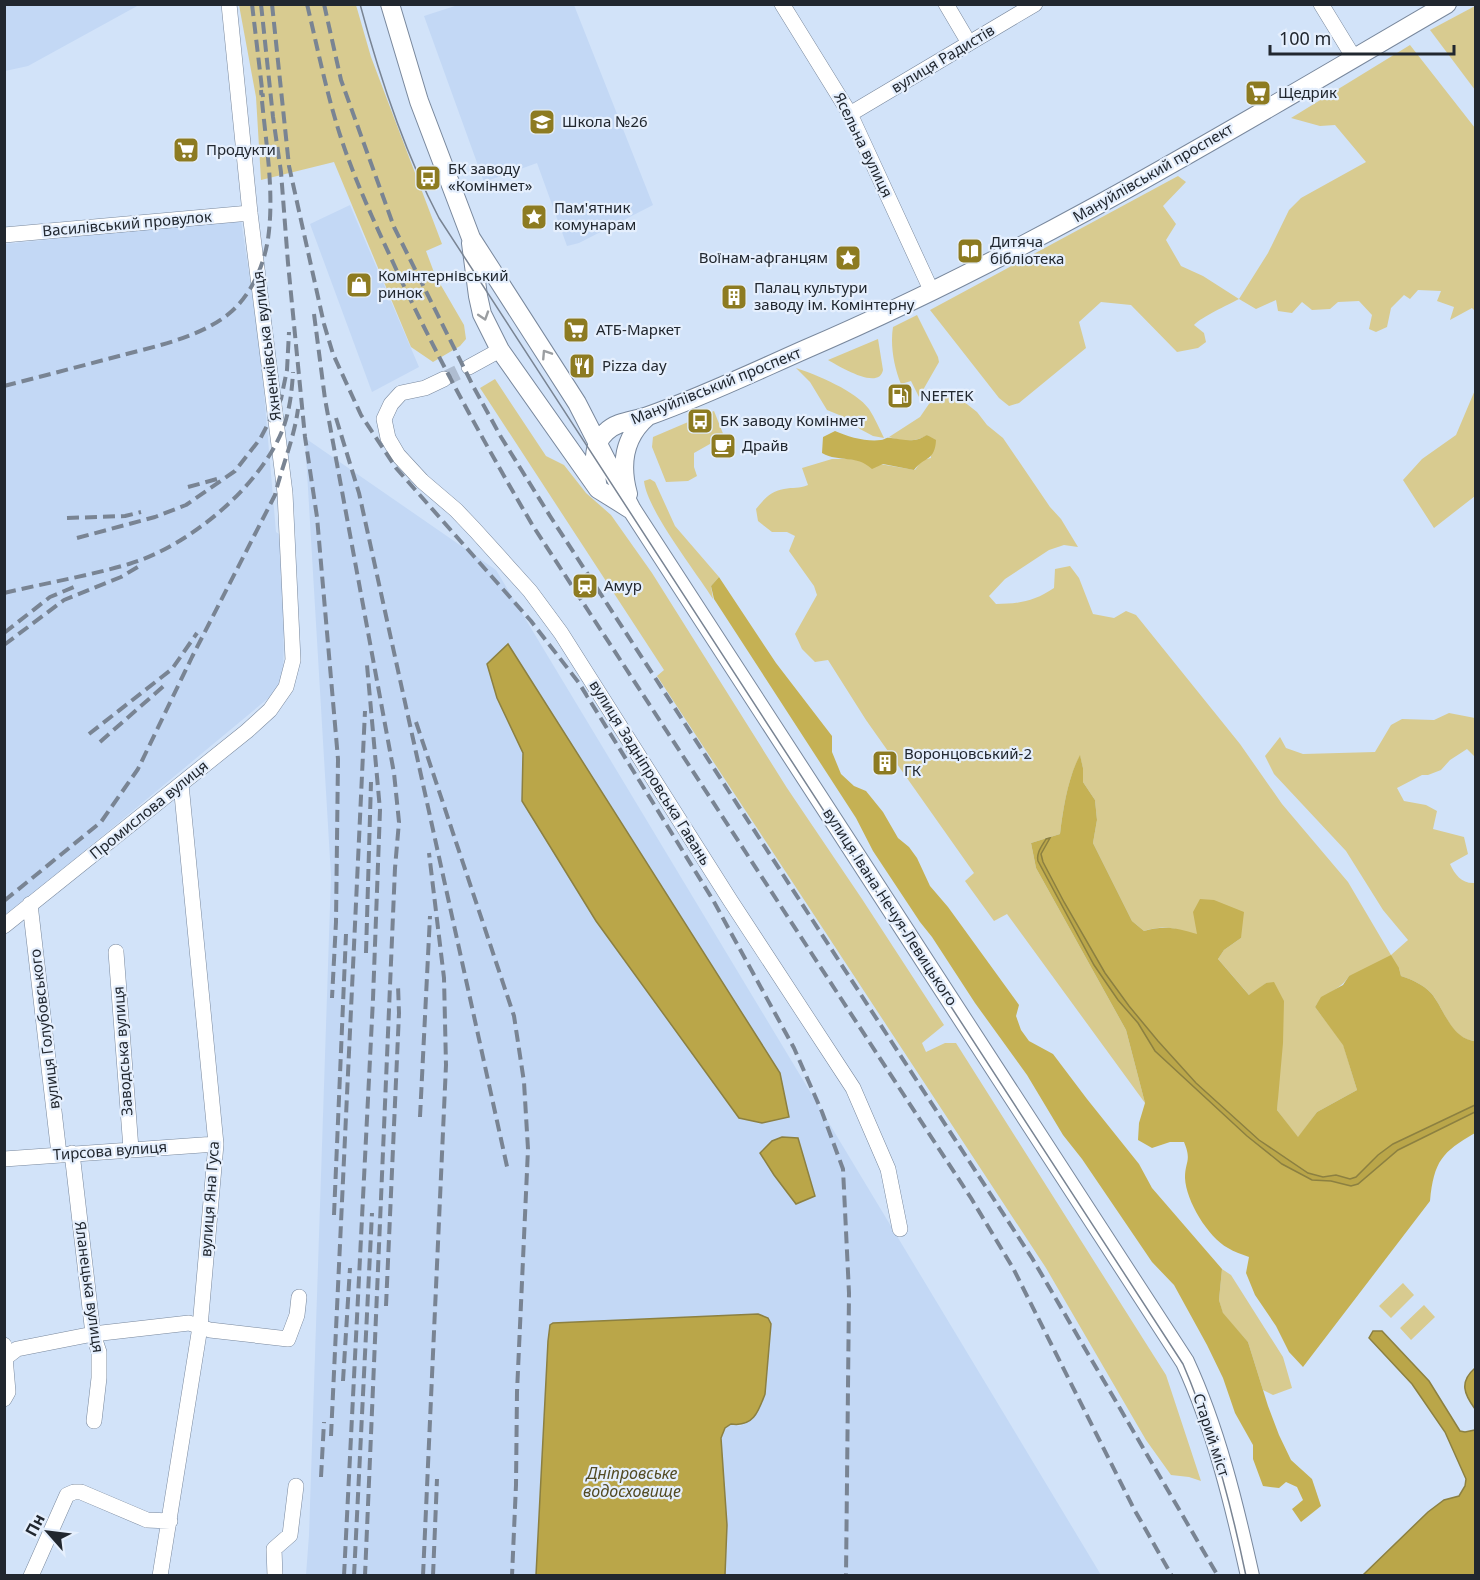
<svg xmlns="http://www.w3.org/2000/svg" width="1480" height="1580" font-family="'Noto Sans',sans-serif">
  <rect width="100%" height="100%" fill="#d2e3f9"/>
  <!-- built -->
  <path fill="#c3d8f5" d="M5,4h134v1l-111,61 -23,5z
    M461,4l113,1 79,200 -74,38 -12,3 -30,-83 -53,19 -60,-166z
    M350,205l69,162 -47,25 -62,-168z
    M241,220l19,126 16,186 9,6 -2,148 -278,231v-673z
    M305,438l191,132 605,1005h-376l2,-50 -6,-87 4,-10 6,-4 10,2 24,-32 6,-70 -13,-10 -207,10 -3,17 -12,234h-230l3,-40 22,-659z"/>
  <!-- green -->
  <path fill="#d8cb90" d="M239,5h117l15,52 71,187 -16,7 9,24 29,50 2,14 -6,7 -27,16 -22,-15 -77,-185 -73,18 -5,-83z
    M1475,6v84l-45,-60z
    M1410,45l65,83v183l-3,-3 -22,12 4,-13 -17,-6 4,-10 -23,-1 -8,9 -6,-4 -13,13 -4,19 -11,5 -7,-3 3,-14 -13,-14 -21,1 -8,7 -18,1 -10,-8 -10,11 -14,-2 -2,-11 -20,9 -17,-10c-13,7 -36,17 -45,26l10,8 2,9 -8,6 -21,4 -46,-47 -30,-3 -22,20 7,26 -67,55 -10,3 -10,-8 -69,-88 248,-134 8,6 -23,24 13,18 -10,16 15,26 22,10 36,23 29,-46 21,-43 12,-12 65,-36 -31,-37 -15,1 -29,-8z
    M917,315l21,42 1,5 -20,35 -8,-16 -10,3c-7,-17 -11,-39 -8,-57z
    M878,339l5,31c-4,21 -44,-4 -55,-10z
    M796,368c21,7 60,23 73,41 6,9 10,19 15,29l-11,-2 -13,-7 -11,-10 -22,-9 -17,-28z
    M495,379l51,77 18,9 22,28 25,22 41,58 135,215 75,111 82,126 -22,18 4,9 19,-9h11l210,332 35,106 -12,-4 -18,-2 -25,-35 -100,-172 -389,-592 7,-6 -182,-279 -2,-3z
    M1475,390v106l-41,32 -31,-48 19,-21 34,-24z
    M941,395l17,2 19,15 10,13 16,13 47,69 11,12 17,28 -14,-2 -15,5 -44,29 -16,17 7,8c23,0 39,-3 58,-16l1,-19 15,-3 9,12 14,36 21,4 12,-7 10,4 104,129 42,60 66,78 43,73 17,-15 -25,-30 -37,-59 -72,-77 -9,-18 15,-19 6,11 17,6 72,-2 16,-27 11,-6 32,1 15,-7 26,5v39l-8,-8 -17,11 -9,10 -13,5h-6l-25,13 7,13 22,4 11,6 -4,18 31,8 4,17 -18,10c5,11 12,20 25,19v158c-24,-1 -31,-33 -44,-48 -9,-9 -18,-13 -30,-17l-2,-8 -50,8c-10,16 -24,15 -34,31l28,37 14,46 -40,22 -19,26 -21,-28 1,-21 -12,-106 -16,13 -32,-37 6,-9 17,-12c-14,-1 -28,-1 -42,-3 -25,-4 -27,-12 -55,-4l-12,-10 -39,-78 4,-23 -2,-20 -12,-18v-14l-3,-12c-12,21 -17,53 -20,78l-29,9 5,25 90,162 19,73 -138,-189 -13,7 -29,-40 9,-8 -108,-153 -38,-60 -13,2 -13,-13 -7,-15 22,-39 -3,-9 -25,-35 6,-15 -8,-4h-15l-14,-11 -2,-12c8,-10 15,-18 28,-20 9,-2 15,0 24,-4l-6,-17 30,-9h18l65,11 7,-10 9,-2 -3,-23c-13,7 -25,7 -39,2l31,-20 11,-16z
    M714,411l10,25 -30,17v14l3,9 -9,5 -22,1 -14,-35 1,-10z
    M650,479l5,3 20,44 44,51 -8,9 2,13c-17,-27 -66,-89 -69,-118z
    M1222,1269l9,6 52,82 9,31 -19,7 -10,-5 -15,-48 -25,-28 -4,-14z
    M1403,1283l11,12 -23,23 -12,-12z
    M1424,1305l11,12 -24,23 -11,-12z"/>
  <!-- forest -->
  <path fill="#c5b154" d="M835,431c13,6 32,11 46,9 6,-1 4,-3 10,-2 15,2 23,5 36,-3l9,5c-1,21 -11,16 -22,30l-31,-6 -11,5c-16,-15 -32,-6 -50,-16l1,-16z
    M719,577l57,86 56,73v16l9,22 13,12 12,5 17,21 15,26 11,9 8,11 13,28 18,21 71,98 -3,11 5,14 8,11 24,13 34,45 52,65 13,24 70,81 -3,31 4,13 25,29 20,64 11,29 12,25 21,19 9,27 -20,16 -9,-13 11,-9 -6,-13 -11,-5 -7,6 -16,-2 -10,-27v-14l-18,-32 -12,-35 -16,-33 -33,-60 -22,-23 -70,-103 -19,-24 -36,-60 -52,-72 -43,-66 -12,-15 -47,-71 -17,-33 -142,-219 -3,-13z
    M1080,755l3,13v14l12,18 2,20 -4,23 39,78 12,10c20,-6 33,-3 53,3l-4,-22 7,-13 14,1 30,12 -3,26 -17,12 -6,9 31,36 17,-12 8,-1 10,19 -1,42 -6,67 21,27 19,-25 40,-22 -14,-45 -28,-38 6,-10 22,-12 6,-9 42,-21 8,13 2,8c12,4 21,8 30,17 13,15 20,46 44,48v92c-33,19 -41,28 -45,68l-127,166 -14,-15 -13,-26 -21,-31 -9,-22 3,-16c-7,-3 -15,-5 -21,-9 -20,-11 -42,-47 -43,-70 0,-17 7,-17 -1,-36h-14l-18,6 -14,-8 1,-17 6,-20 -19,-73 -90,-162 -5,-25 29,-9c3,-25 8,-57 20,-79z"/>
  <!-- water -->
  <path fill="#baa649" stroke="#8c8041" stroke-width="1.5" d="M508,644l272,429 9,44 -27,6 -23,-5 -143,-197 -74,-120 1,-48 -26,-55 -10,-34z
    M1050,838l-9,16 2,8 21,40 41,71 24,33 29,35 38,42 63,57 49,33 15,4 13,-2 14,4 6,-2 22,-22 15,-11 82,-39v7l-77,38 -40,34 -7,2 -20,-5 -19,-1 -30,-16 -35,-28 -92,-85 -17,-28 -20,-23 -24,-35 -56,-104c-2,-8 4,-15 8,-22z
    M782,1137l16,1 17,58 -19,8 -22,-29 -14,-22 12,-12z
    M758,1314l10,4 3,6 -6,70c-7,19 -12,33 -34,30l-6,4 -4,10 6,87 -2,50h-189l12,-234 2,-16 3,-2z
    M1373,1331h9l47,50 31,50 5,1 10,-2v145h-112l65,-63 16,-12 15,-4 6,-10 1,-7 -21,-47 -33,-48 -43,-46z
    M1475,1368v41c-11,-15 -16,-27 0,-41z"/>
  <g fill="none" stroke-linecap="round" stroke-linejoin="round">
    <!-- minor-tunnel -->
    <path stroke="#afbdd1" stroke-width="15" stroke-dasharray="15 8" stroke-linecap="butt" d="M444,379l25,-12"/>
    <!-- minor casing -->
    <g stroke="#79889d" stroke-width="16">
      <path id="minor" d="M782,4l68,110 82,178
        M946,4l23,39
        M1321,4l33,54
        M850,114l185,-110
        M4,235l246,-22
        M469,367l31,-17
        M444,379l-19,9 -24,5 -10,11 -7,15 4,19 10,17 24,26 34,29 19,20 55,61 31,42 169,267 123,188 35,81 12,60
        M30,904l29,250
        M4,926l243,-195 23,-21 16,-23 7,-27 -8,-167 -35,-280 -21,-209
        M116,952l15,197
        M72,1153l21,181 6,18v26l-5,43
        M4,1159l212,-15
        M4,1345l4,47 -4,7
        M4,1359l13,-10 76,-15 96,-11 21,7 78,9 9,-24 2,-18
        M31,1576l36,-81 7,-3h7l66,28 23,1
        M160,1576l40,-249 16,-183 -35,-360
        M275,1576l-1,-27 16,-14 6,-49"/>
    </g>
    <!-- major casing -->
    <g stroke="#79889d" stroke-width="20">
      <path id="major" d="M390,4l29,97 52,137 106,165 55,107 553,852c31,67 49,142 65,214
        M471,243l7,53 4,18 18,36 98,139 32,20
        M598,489c-3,-19 -8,-43 8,-57 11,-11 28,-11 42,-16 54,-19 106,-44 158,-67 224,-96 431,-223 641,-345
        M628,494c-8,-29 -4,-57 19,-77"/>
    </g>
    <!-- minor -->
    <use href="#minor" stroke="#fff" stroke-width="15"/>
    <!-- major -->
    <use href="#major" stroke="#fff" stroke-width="18"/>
    <!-- tram -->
    <path stroke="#798493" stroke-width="1.5" d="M360,4c19,71 45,149 79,214l744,1146c29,67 48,140 63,212"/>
    <!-- rail -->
    <path stroke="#798493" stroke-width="4" stroke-dasharray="12 6" stroke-linecap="butt" d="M252,4l11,93
      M261,4l12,113 8,55 7,91 17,174 12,80 21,242 -2,163 -4,76
      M272,4l17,162 35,158 9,30 28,61 35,53 135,153 48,62 134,217 81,148 28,64 21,57 6,124 -3,283
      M307,4c11,46 20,92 35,137 16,48 39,95 60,141 40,84 84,164 131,244l438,672 42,70 121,241 38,67
      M324,4l17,76 53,147 79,159 28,51 49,79 482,742 186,318
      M314,314l11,85 69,374 5,49 -4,46 -30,708
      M4,386c39,-10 77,-20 115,-30 37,-10 84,-19 113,-45 20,-18 32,-46 36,-72 7,-49 -3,-100 -7,-149
      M336,418l23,75 149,678
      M188,487l29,-8
      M67,518l58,-2 16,-4
      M77,538l78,-21 31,-12 49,-34 25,-32 21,-40 6,-29 2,-38
      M4,593c42,-10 84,-17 125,-29 60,-18 133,-78 155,-138 6,-18 8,-36 9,-54
      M4,633l46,-36 24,-10
      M4,645l60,-45 57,-23 20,-12
      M416,722l98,294 10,66 4,67 -11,243 -1,93 -4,91
      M89,734l83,-65 25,-36
      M100,742l66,-58
      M4,901l97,-79 37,-53 54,-112 83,-162c7,-29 19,-56 23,-86
      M366,953l5,-171
      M420,1117l10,-201
      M334,1215l12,-281
      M386,1306l13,-293 -1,-28
      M343,1381l7,-113
      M331,1436l34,-725
      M321,1477l3,-55
      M344,1576l29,-577 7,-189 -13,-145
      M354,1576l18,-363
      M423,1576l23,-511 -2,-87 -15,-125
      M433,1576l4,-97"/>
  </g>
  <!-- one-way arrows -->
  <defs><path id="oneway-chevron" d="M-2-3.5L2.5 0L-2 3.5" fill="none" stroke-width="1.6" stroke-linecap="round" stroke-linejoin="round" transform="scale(1.5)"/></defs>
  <g stroke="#9b9ea1">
    <use href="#oneway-chevron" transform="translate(484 316) rotate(72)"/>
    <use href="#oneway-chevron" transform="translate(546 354) rotate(-123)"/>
  </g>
  <!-- icons -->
  <defs>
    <g id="supermarket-square" transform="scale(1.35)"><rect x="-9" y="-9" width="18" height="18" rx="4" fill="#8d7b21" stroke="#e5effd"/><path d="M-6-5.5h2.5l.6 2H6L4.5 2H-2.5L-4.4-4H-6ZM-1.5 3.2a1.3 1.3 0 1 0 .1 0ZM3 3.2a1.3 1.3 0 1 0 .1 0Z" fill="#fff"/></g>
    <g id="school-square" transform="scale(1.35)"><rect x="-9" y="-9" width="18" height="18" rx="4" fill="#8d7b21" stroke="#e5effd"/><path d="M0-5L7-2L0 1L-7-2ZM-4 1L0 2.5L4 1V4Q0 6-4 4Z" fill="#fff"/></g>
    <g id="bus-square" transform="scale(1.35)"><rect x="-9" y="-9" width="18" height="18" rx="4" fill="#8d7b21" stroke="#e5effd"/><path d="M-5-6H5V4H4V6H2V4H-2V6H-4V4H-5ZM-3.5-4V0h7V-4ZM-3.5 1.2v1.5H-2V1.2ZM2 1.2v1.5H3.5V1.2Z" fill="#fff"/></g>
    <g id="sight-square" transform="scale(1.35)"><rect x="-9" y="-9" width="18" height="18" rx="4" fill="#8d7b21" stroke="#e5effd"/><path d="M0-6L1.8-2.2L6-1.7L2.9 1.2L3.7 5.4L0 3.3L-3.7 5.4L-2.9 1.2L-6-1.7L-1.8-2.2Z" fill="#fff"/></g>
    <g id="library-square" transform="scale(1.35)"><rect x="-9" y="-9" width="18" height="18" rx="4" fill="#8d7b21" stroke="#e5effd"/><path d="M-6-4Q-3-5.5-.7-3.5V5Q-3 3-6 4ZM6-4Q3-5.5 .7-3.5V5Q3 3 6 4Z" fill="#fff"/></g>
    <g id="shop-square" transform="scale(1.35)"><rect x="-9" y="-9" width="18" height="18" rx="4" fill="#8d7b21" stroke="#e5effd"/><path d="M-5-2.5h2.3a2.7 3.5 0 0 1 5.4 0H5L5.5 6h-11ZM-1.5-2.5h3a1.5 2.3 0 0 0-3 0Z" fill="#fff"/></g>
    <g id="building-square" transform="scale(1.35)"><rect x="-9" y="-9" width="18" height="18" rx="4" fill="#8d7b21" stroke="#e5effd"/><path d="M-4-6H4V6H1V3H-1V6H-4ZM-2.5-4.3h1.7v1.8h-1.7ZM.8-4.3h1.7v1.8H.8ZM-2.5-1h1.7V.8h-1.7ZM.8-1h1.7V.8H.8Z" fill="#fff"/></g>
    <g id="restaurant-square" transform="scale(1.35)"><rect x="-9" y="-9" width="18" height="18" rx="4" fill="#8d7b21" stroke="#e5effd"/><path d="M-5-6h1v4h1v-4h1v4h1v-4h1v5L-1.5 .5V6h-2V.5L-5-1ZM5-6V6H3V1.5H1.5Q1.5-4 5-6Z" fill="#fff"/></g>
    <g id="fuel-square" transform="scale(1.35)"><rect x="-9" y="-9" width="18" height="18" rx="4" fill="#8d7b21" stroke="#e5effd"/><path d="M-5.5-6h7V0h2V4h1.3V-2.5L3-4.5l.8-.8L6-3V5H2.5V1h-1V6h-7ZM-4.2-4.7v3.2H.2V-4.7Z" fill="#fff"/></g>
    <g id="cafe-square" transform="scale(1.35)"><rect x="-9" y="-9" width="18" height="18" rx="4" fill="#8d7b21" stroke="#e5effd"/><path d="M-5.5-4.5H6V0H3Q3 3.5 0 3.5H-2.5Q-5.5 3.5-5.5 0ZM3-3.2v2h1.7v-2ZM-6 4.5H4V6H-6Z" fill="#fff"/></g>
    <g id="station-square" transform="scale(1.35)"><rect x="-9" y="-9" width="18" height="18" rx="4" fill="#8d7b21" stroke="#e5effd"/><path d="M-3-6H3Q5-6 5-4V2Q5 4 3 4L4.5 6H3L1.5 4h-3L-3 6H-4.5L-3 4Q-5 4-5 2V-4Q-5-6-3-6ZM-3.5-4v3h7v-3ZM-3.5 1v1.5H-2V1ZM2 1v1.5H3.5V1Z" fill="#fff"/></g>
  </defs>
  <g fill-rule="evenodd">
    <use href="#supermarket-square" x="1258" y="93"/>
    <use href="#school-square" x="542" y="122"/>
    <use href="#supermarket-square" x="186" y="150"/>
    <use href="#bus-square" x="428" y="178"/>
    <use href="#sight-square" x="534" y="217"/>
    <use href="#library-square" x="970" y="251"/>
    <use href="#sight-square" x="848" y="258"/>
    <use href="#shop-square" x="359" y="285"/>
    <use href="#building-square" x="734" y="297"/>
    <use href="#supermarket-square" x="576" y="330"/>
    <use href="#restaurant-square" x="582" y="366"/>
    <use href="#fuel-square" x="900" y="396"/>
    <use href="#bus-square" x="700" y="421"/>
    <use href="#cafe-square" x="723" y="446"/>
    <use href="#station-square" x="585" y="586"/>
    <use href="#building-square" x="885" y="763"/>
  </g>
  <g text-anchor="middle" stroke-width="4.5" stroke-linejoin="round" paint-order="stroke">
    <!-- street labels -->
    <g font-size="15" fill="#21272f" stroke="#e5effd">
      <text transform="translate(943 59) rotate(-31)" y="5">вулиця Радистів</text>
      <text transform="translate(863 145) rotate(64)" y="5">Ясельна вулиця</text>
      <text transform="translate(1153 173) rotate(-30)" y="5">Мануйлівський проспект</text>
      <text transform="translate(127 224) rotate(-5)" y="5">Василівський провулок</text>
      <text transform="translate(267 346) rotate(-97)" y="5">Яхненківська вулиця</text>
      <text transform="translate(716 386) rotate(-22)" y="5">Мануйлівський проспект</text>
      <text transform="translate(650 773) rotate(58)" y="5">вулиця Задніпровська Гавань</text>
      <text transform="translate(149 810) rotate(-39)" y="5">Промислова вулиця</text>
      <text transform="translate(890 907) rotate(57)" y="5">вулиця Івана Нечуя-Левицького</text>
      <text transform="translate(45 1029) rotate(-97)" y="5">вулиця Голубовського</text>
      <text transform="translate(123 1051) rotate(-94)" y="5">Заводська вулиця</text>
      <text transform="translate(110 1151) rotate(-4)" y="5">Тирсова вулиця</text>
      <text transform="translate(210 1199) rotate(-86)" y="5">вулиця Яна Гуса</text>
      <text transform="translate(89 1287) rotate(82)" y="5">Яланецька вулиця</text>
      <text transform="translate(1211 1435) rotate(72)" y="5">Старий міст</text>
    </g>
    <!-- poi labels -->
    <g font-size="15" fill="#21272f" stroke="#e5effd" text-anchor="start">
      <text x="1278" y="98">Щедрик</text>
      <text x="562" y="127">Школа №26</text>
      <text x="206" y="155">Продукти</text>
      <text x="448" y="174">БК заводу<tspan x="448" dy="17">«Комінмет»</tspan></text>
      <text x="554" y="213">Пам'ятник<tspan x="554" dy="17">комунарам</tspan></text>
      <text x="990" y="247">Дитяча<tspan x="990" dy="17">бібліотека</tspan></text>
      <text x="828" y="263" text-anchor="end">Воїнам-афганцям</text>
      <text x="378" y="281">Комінтернівський<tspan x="378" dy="17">ринок</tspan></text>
      <text x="754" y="293">Палац культури<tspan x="754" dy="17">заводу ім. Комінтерну</tspan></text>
      <text x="596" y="335">АТБ-Маркет</text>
      <text x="602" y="371">Pizza day</text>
      <text x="920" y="401">NEFTEK</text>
      <text x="720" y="426">БК заводу Комінмет</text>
      <text x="742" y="451">Драйв</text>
      <text x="604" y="591">Амур</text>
      <text x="904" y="759">Воронцовський-2<tspan x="904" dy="17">ГК</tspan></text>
    </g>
    <!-- water labels -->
    <g font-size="16" font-style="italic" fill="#534b24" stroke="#e5effd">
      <text x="632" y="1479">Дніпровське<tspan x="632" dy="18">водосховище</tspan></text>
    </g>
  </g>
  <!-- border -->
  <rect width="1480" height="1580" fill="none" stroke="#21272f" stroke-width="12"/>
  <!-- north arrow -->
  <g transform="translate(48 1532) rotate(298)" stroke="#e5effd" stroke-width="4.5" paint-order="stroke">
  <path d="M0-4.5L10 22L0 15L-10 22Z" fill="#21272f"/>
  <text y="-9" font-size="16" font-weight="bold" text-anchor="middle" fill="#21272f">Пн</text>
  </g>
  <!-- scale -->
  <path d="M1270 45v9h184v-9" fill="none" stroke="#21272f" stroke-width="3"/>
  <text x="1279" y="45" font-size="18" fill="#21272f" stroke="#e5effd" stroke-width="4.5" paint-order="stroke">100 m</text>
</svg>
